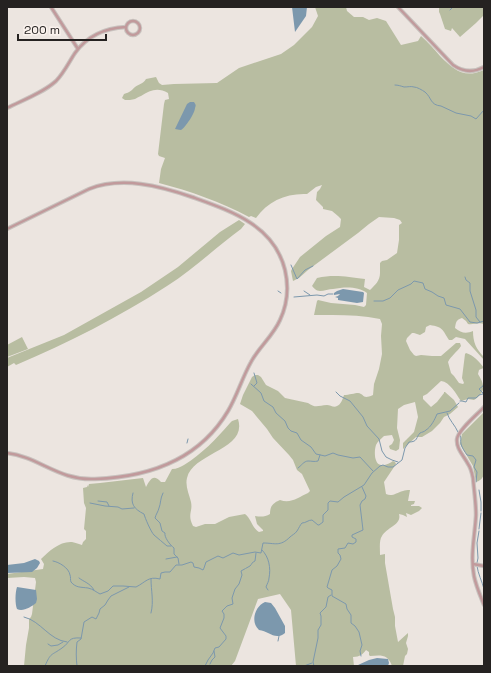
<svg xmlns="http://www.w3.org/2000/svg" width="491" height="673" font-family="'Space Grotesk',sans-serif">
  <rect width="100%" height="100%" fill="#ece5e0"/>
  <!-- green -->
  <path fill="#b8bda1" d="M315,7h31l1,4 7,6h9l6,3 8,-2 9,3 15,24 17,-4 3,-5c7,6 13,13 19,20 14,14 24,23 44,14v254c-5,-2 -11,1 -16,0l-2,-3 -4,-3c-6,2 -6,4 -7,10 6,5 11,6 18,3 0,11 3,18 11,26v3l-19,-21 -9,-2 -4,3h-3c-7,-11 -6,-13 -19,-15l-4,2 -1,5 -5,3 -6,-2h-2l-5,5 -1,3 4,9 4,5 2,1 5,-1 11,1h9l15,-13h4l1,3c-4,6 -10,10 -13,16l3,11 3,3 5,7 4,1 1,-1 -2,-5 3,-24 1,-1c7,2 14,9 18,15l-3,1 -2,1 -1,4c7,11 8,18 -4,26l-6,-1 -7,2c-5,-7 -11,-19 -20,-20l-14,13 -4,2v3l8,8 6,-5 7,-9v-1h1l9,8 4,7 -8,7 -6,3 -4,6 -8,8 -10,6h-6l-13,12v-6l11,-11 4,-15 -3,-15 -11,3 -6,4 -1,19 3,12 -1,9 -3,2 -6,-2 -1,-3 3,-2 2,-4 -2,-5 -8,1c-3,3 -7,6 -8,9 -2,6 -2,19 5,20 4,1 9,-2 12,-4l2,1 1,2 -12,18 2,12c6,3 10,-1 17,-3 2,-1 4,-1 7,-1l-2,11h7l-1,3 -3,1v1h8l3,2 -3,3 -8,4 -5,-2 1,4 -4,-2 -4,-1c3,11 -12,13 -17,22 -3,4 -2,13 -2,19l5,-1v9l8,46 2,8v9l3,16 10,-9v3l-2,7 2,6 -1,5 -2,2 -2,10h-11c-4,-12 -11,-11 -22,-10l-1,-1v-3l-3,-2c-3,4 -6,7 -13,7l1,9h-58l-5,-56 -11,-16 -22,5 -23,62 -4,5h-207l2,-21 3,-17v-9l2,-2 1,-3 4,-32 -1,-4 -11,-1 -17,1v-4l36,-5 1,-5 -3,-5c8,-8 19,-18 31,-17 4,1 7,2 10,3l1,-3 3,-3v-8l-2,-2 2,-21 -2,-5 -1,-15 4,-1 1,-2v2l1,-3 11,-1 43,-5 3,9c4,-7 7,-14 15,-5h4l7,-13c5,0 8,-2 12,-4 18,-11 32,-26 46,-42l2,-2 6,-2c10,31 -45,33 -51,59 -2,8 2,16 4,24 2,10 -4,12 2,24l3,1 9,-3h10l14,-7 16,-3c6,4 7,14 14,18l4,-1v-1l-6,-6 -2,-8c6,1 10,1 15,-2 0,-8 3,-11 10,-14 11,4 19,-3 28,-7l2,-2 -8,-17 -5,-4 -4,-10 -4,-5 -16,-17 -6,-9 -15,-18 -12,-7 3,-9 9,-18 3,-2h3l3,2 5,8 12,6 7,7 23,5c8,6 11,2 19,2 3,0 7,3 10,1 4,-1 6,-8 7,-11 5,0 11,-2 14,-2 7,1 4,7 15,2l1,-11 5,-15 3,-15 -1,-18 1,-12 -2,-5c-22,-5 -44,-4 -66,-4l3,-14 1,-1 13,3 24,2 9,2 2,-2 1,-12c-9,-7 -23,-6 -34,-4 -4,0 -9,2 -13,2 -4,0 -6,-3 -8,-5l5,-8c18,-4 30,-1 48,1l-1,8 6,3c5,-5 10,-9 10,-17 0,-4 0,-7 0,-10l2,-2 5,-1 10,-7 2,-13v-15l3,-2 -2,-3 -6,-2 -15,-1 -10,7 -11,9 -50,37 -9,8 -6,3 -2,-10 1,-2 8,-12 26,-21 14,-9 1,-8 -3,-3 -6,-5 -9,-2v-2l-7,-7 1,-8 3,-3 2,-4 -6,2 -9,7c-21,-1 -39,7 -51,24l-5,-2 -2,1c-28,-15 -59,-26 -90,-34l2,-14 4,-11 -6,-2 -1,-2 6,-50 1,-4 4,-1 -1,-6c-10,-6 -18,-3 -27,3 -3,1 -4,2 -6,3 -3,1 -7,1 -10,1l-3,-2 2,-4c6,-2 7,-3 11,-7 4,-3 8,-3 11,-8l10,-2 3,6 3,2 12,-1 43,-1 22,-15 42,-14 13,-9 18,-18 6,-11z
    M439,7h45v8l-8,8 -16,14 -8,-9 -1,3 -6,-2 -5,-15 -1,-2z
    M239,220l6,4 -4,5c-25,18 -48,41 -74,57 -48,31 -99,57 -151,79l-2,-2 -7,4v-9l57,-23 77,-43 37,-25 42,-35z
    M22,337l6,12 -21,8v-12z
    M484,412v62c-1,4 -4,7 -8,8l-3,-16 -13,-22 2,-10z"/>
  <!-- water -->
  <path fill="#7c98ad" d="M292,7h15l-1,9 -11,16z
    M190,102h4c2,3 2,3 1,6 0,5 -10,20 -14,22 -3,0 -4,-1 -6,-1l12,-25z
    M343,289l20,3 1,1 -1,9 -6,1 -19,-3v-2l-3,-1 3,-1 2,-2 -6,1v-2l3,-2z
    M35,559l4,2 1,2 -3,5 -5,4 -25,1v-8l17,-2z
    M17,587l19,3 1,9 -1,4c-5,4 -13,9 -19,6 -2,-5 -2,-16 0,-22z
    M265,602l6,1 4,5 10,18v7c-10,8 -16,-2 -26,-3 -9,-8 -4,-24 6,-28z
    M377,658l11,1 1,4 -1,3h-30v-1l11,-5z"/>
  <g fill="none" stroke-linecap="round" stroke-linejoin="round">
    <!-- stream -->
    <path stroke="#7c98ad" stroke-width="1" d="M450,10l3,-3
      M395,85c3,0 6,1 9,2 4,0 7,-1 10,0 3,0 8,3 11,5 7,6 5,13 16,14l15,7 15,3 5,3 8,-9
      M291,265l6,14 8,-9 8,-4
      M465,277l1,3 4,3v8l6,19v7l4,5
      M278,291l3,2
      M304,291l6,4
      M294,297l23,-2 7,1 4,-2h5
      M374,301h9l7,-3 8,-8 13,-6 3,-3 9,2 2,6 7,3 6,4 6,2 2,7 14,4 10,13 7,1 7,-2
      M251,384l10,9 3,8 9,6 3,6 9,8 3,7 3,3 6,2 4,7 10,7 5,7 9,2 8,-3 5,2 15,3 7,-1 13,14
      M254,386l3,-3 -3,-10
      M336,392l4,4 10,5 13,16 4,9 12,13 3,12 4,6 6,3 6,2
      M460,401h2l4,1 2,-4h8l3,-3 4,-1v-1l-4,-4 4,-3 1,-3
      M447,413c2,7 8,12 11,19
      M460,435c2,3 0,5 1,9 1,4 4,8 6,11l6,1 3,4 -2,7 3,5 -1,10
      M187,443l1,-4
      M298,468c3,-2 6,-7 10,-7 4,0 6,1 10,0l2,-6
      M479,490l2,12v9
      M133,493c-3,11 1,16 11,21 1,4 7,18 10,21 4,4 9,7 13,11h4
      M163,493c-3,6 -2,10 -4,15 -1,4 -3,6 -4,10l5,5 2,8 3,2c-1,4 5,12 9,15v6l4,4 1,6
      M98,501l9,1 2,4
      M90,503l15,3 13,1 4,2 12,-1
      M479,529l2,-16
      M262,550c7,7 9,18 7,28 0,3 -2,6 -3,9l2,3
      M166,559l11,-2
      M53,561c6,1 16,7 17,14 1,2 0,5 1,7 5,6 10,5 17,6 5,1 8,4 12,6l8,-3 5,-5h10l13,1c10,-5 12,-11 24,-8l1,-6 4,-1h5l6,-7h6l9,-3 2,1 1,4 5,1 4,2 1,-2 2,-6 12,-6 5,2 10,-5 6,2 16,-3 6,1 2,-10c12,0 17,4 27,-6 2,-2 5,-3 7,-6 2,-3 3,-6 5,-8 4,0 6,-3 10,-3l6,5h1l4,-3v-7l5,-5v-7l2,-2 8,1 6,-5 20,-12 8,-12 8,-7 3,-1 5,2h5l9,-7 3,-12 4,-6c9,0 7,-5 11,-9 2,-1 4,-1 6,-3 5,-3 9,-11 11,-16l13,-3 9,-8
      M477,563l1,-5 -1,-15 2,-12
      M477,566c1,8 5,15 7,23
      M79,578c5,4 11,5 15,12
      M151,579c0,12 3,22 0,34
      M24,617c17,4 25,23 43,25
      M278,641l1,-5
      M48,644l3,2 7,-1 5,-3
      M361,656l-1,-5 2,-6 -3,-13 -4,-6 -4,-3v-8l-4,-6 -1,-5 -14,-8v-6l-4,-2 -1,-1 5,-17 5,-4 4,-7 -1,-4 -2,-2v-4l7,-1 3,-5 5,1 3,-2v-3l-4,-2v-2l11,-5 -3,-25 2,-4 3,-2 1,-3 -4,-9
      M210,664l2,-4 3,-3 -1,-6
      M45,666c6,-14 6,-10 17,-18 9,-6 5,-11 19,-10
      M77,666c-1,-8 -1,-16 0,-24l4,-3 3,-17 8,-5 4,2 3,-6 1,-4 5,-4 3,-5 3,-4 18,-9
      M205,666l3,-6 5,-7 2,-5 4,-1 7,-8v-3l-6,-8 4,-10v-4l-2,-3 5,-5 6,-2 -1,-6 3,-9 4,-5 3,-9 -1,-4c3,-2 6,-3 9,-5 2,-2 2,-4 5,-5l1,-8
      M304,666l8,-3
      M314,666l-1,-4 5,-24v-8l3,-5v-9l-1,-3 6,-6 2,-10 3,-2"/>
    <!-- minor casing -->
    <g stroke="#c8c2be" stroke-width="4.5">
      <path id="minor" d="M51,7l27,42
        M398,7l55,58c10,7 20,8 31,2
        M126 28a7 7 0 1 1 14 0a7 7 0 1 1-14 0Z
        M7,108c16,-8 36,-15 49,-27 8,-8 13,-19 19,-28 12,-17 31,-25 51,-26
        M7,229l82,-40c33,-13 71,-3 103,8 39,14 82,28 93,73 4,17 2,35 -5,50 -7,16 -21,27 -29,42 -9,16 -14,34 -23,49 -29,49 -79,66 -133,68 -36,2 -56,-22 -88,-26
        M484,407c-6,7 -26,23 -27,32 -1,10 7,17 11,25 3,4 4,9 5,14 1,12 3,25 3,37 -1,20 -6,40 -2,61 2,10 6,19 10,29
        M473,564l11,2"/>
    </g>
    <!-- minor -->
    <use href="#minor" stroke="#c19a9c" stroke-width="2.5"/>
  </g>
  <!-- border -->
  <rect width="491" height="673" fill="none" stroke="#252221" stroke-width="16"/>
  <!-- scale -->
  <path d="M18 34v6h88v-6" fill="none" stroke="#252221" stroke-width="2"/>
  <text x="24" y="34" font-size="12" fill="#252221" stroke="#faf2ed" stroke-width="3" paint-order="stroke">200 m</text>
</svg>
